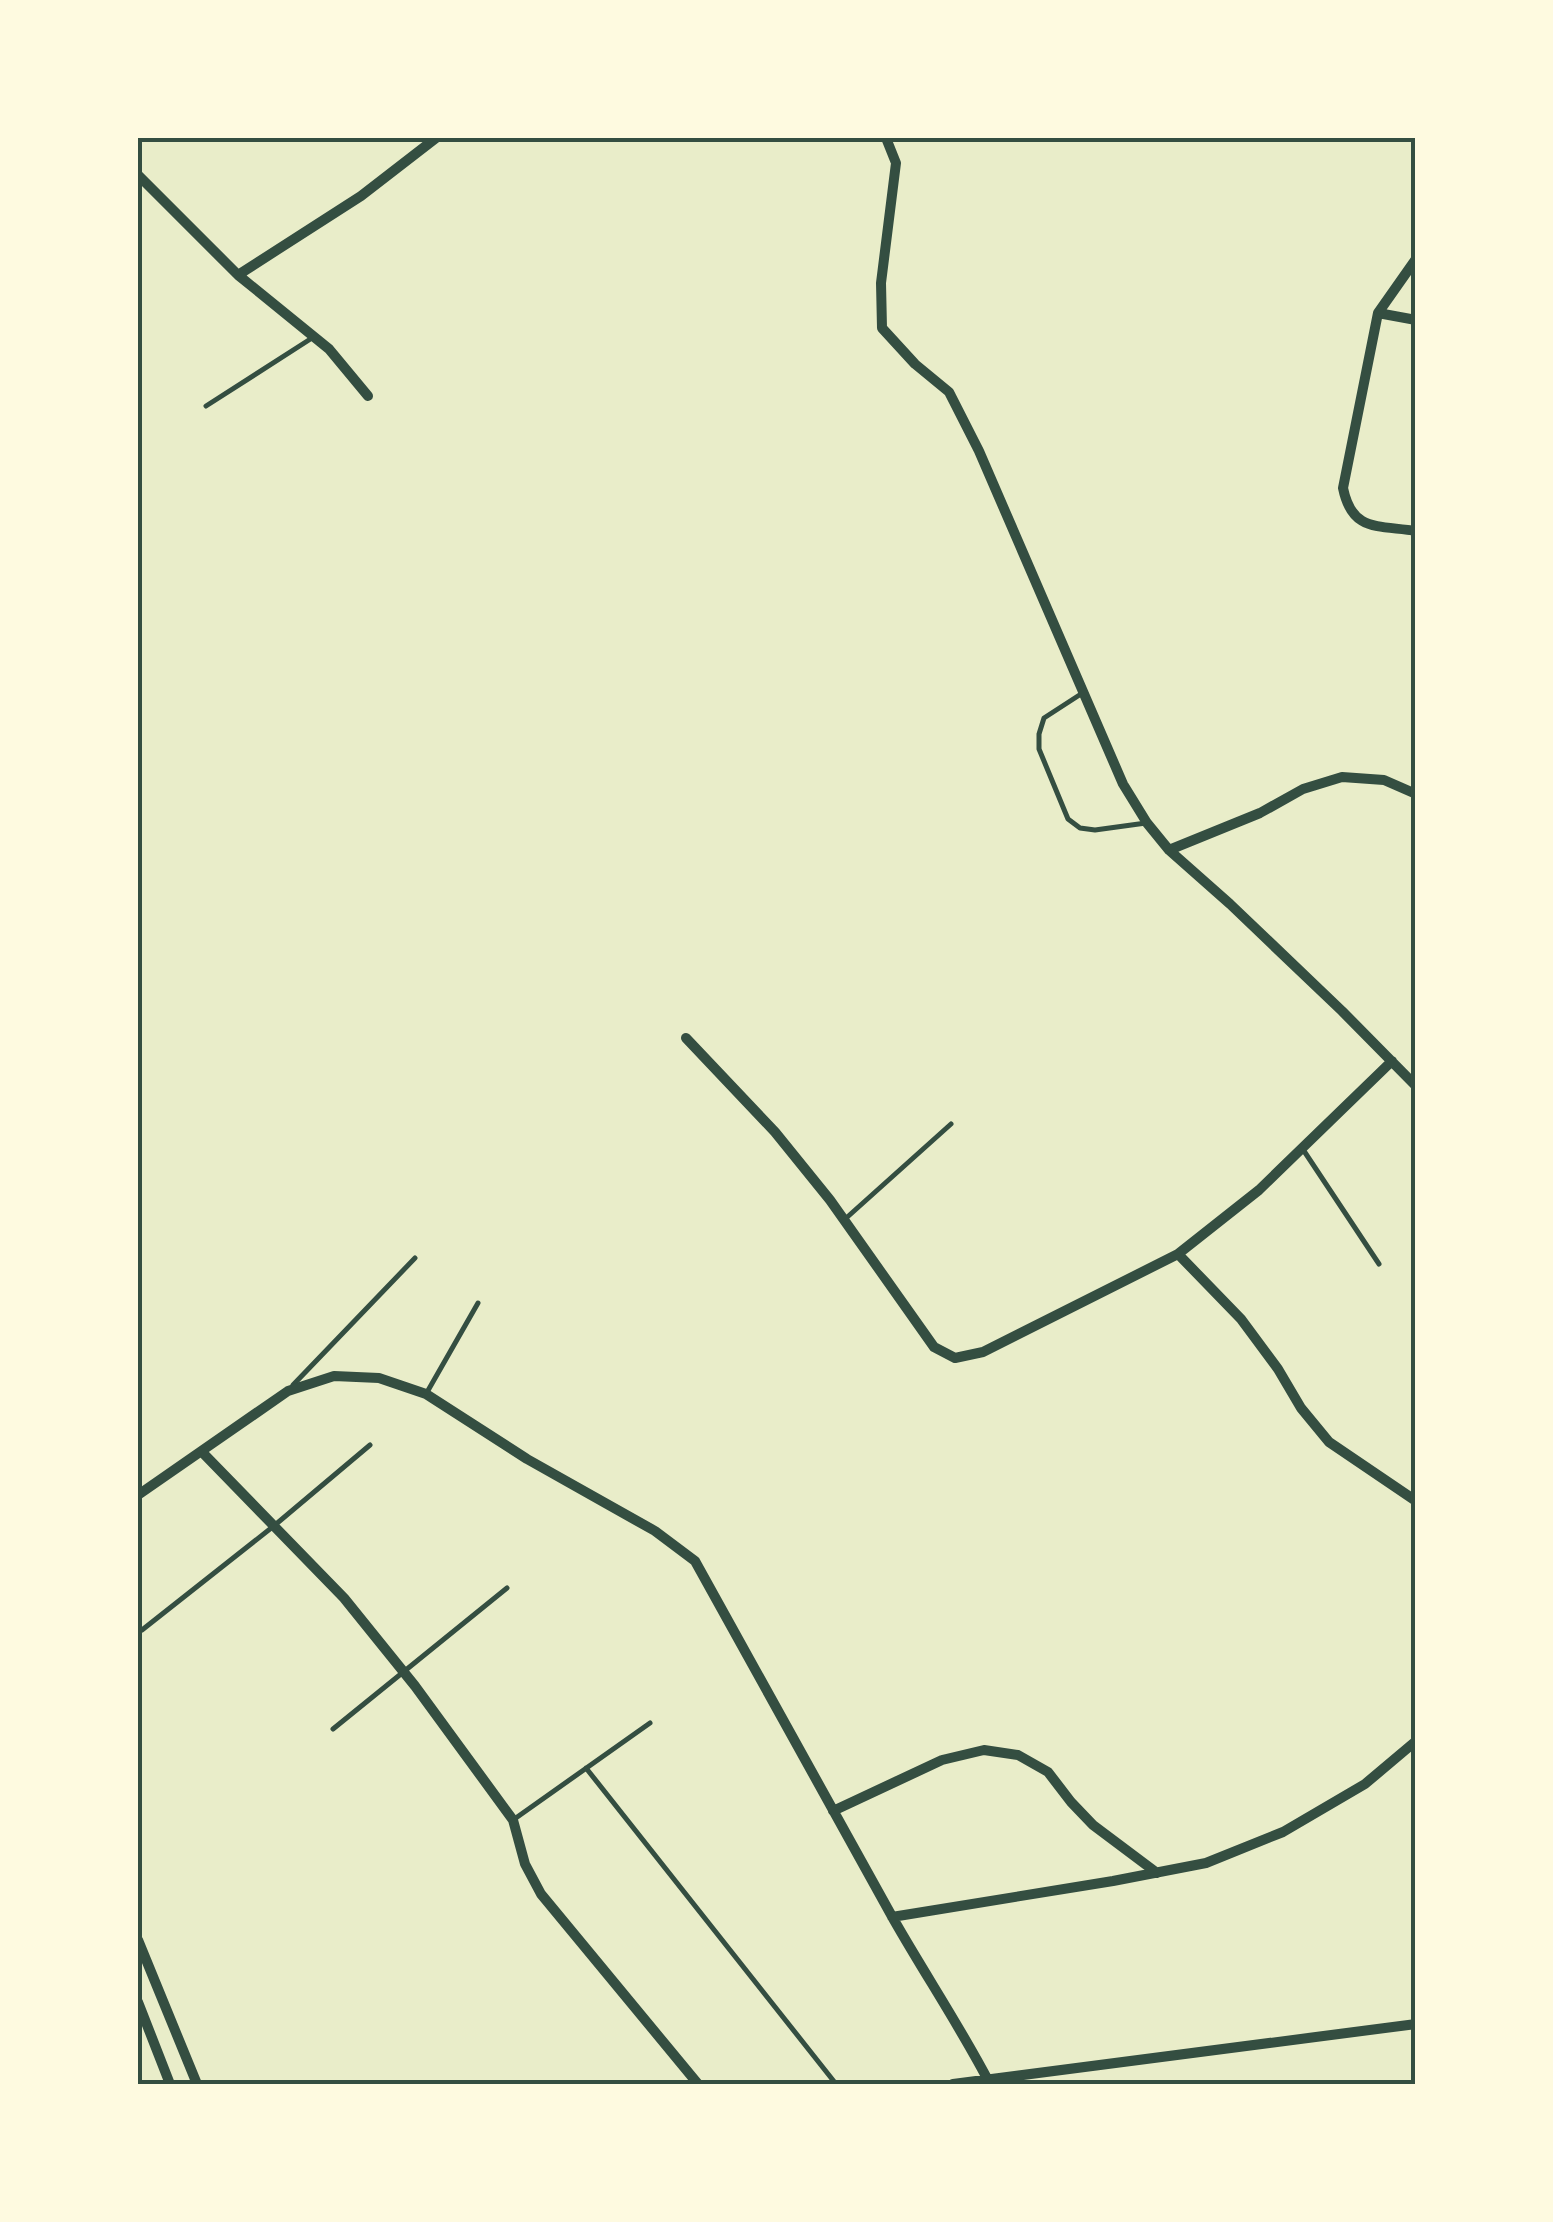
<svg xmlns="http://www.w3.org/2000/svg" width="1553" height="2222" font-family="'PT Sans Narrow',sans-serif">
  <rect width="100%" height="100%" fill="#e9edc9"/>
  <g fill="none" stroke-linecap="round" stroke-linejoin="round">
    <!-- service -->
    <path stroke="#344e41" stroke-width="5" d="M206,406l106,-68
      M1081,694l-37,24 -5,16v15l29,70 12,9 15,2 51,-7
      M1304,1151l75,113
      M844,1220l107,-96
      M293,1385l122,-127
      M426,1394l52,-91
      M142,1630l133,-105 95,-80
      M333,1729l174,-141
      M586,1768l250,316
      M513,1820l137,-97"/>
    <!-- minor -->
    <path stroke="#344e41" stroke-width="10" d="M886,138l10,25 -15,120 1,45 33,36 34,28 30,59 144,333 24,39 22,27 61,54 112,107 74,75
      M138,175l100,100 123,-79 75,-58
      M1416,259l-38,54 -35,175c9,44 34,37 73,43
      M238,275l91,74 39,47
      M1378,313l38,7
      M1169,850l91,-37 43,-24 39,-12 42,3 32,14
      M686,1038l89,94 55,68 104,147 21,11 28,-6 195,-98 81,-64 133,-129
      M1178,1254l63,65 37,50 23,39 28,34 87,59
      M202,1452l142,146 71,88 98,134 12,44 16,30 157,190
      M138,1495l150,-104 46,-15 45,2 47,16 101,65 128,72 40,30c66,120 132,240 199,359 32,56 67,108 96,164
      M833,1811l109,-51 42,-10 34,5 30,17 23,30 22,23 64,48
      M892,1917l221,-36 93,-18 77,-31 82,-48 51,-43
      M138,1940l59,144
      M138,2002l32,82
      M953,2084l463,-60"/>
  </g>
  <!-- border -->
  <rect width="1553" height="2222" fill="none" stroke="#fefae0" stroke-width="280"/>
  <rect x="140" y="140" width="1273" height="1942" fill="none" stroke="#344e41" stroke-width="4"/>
</svg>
